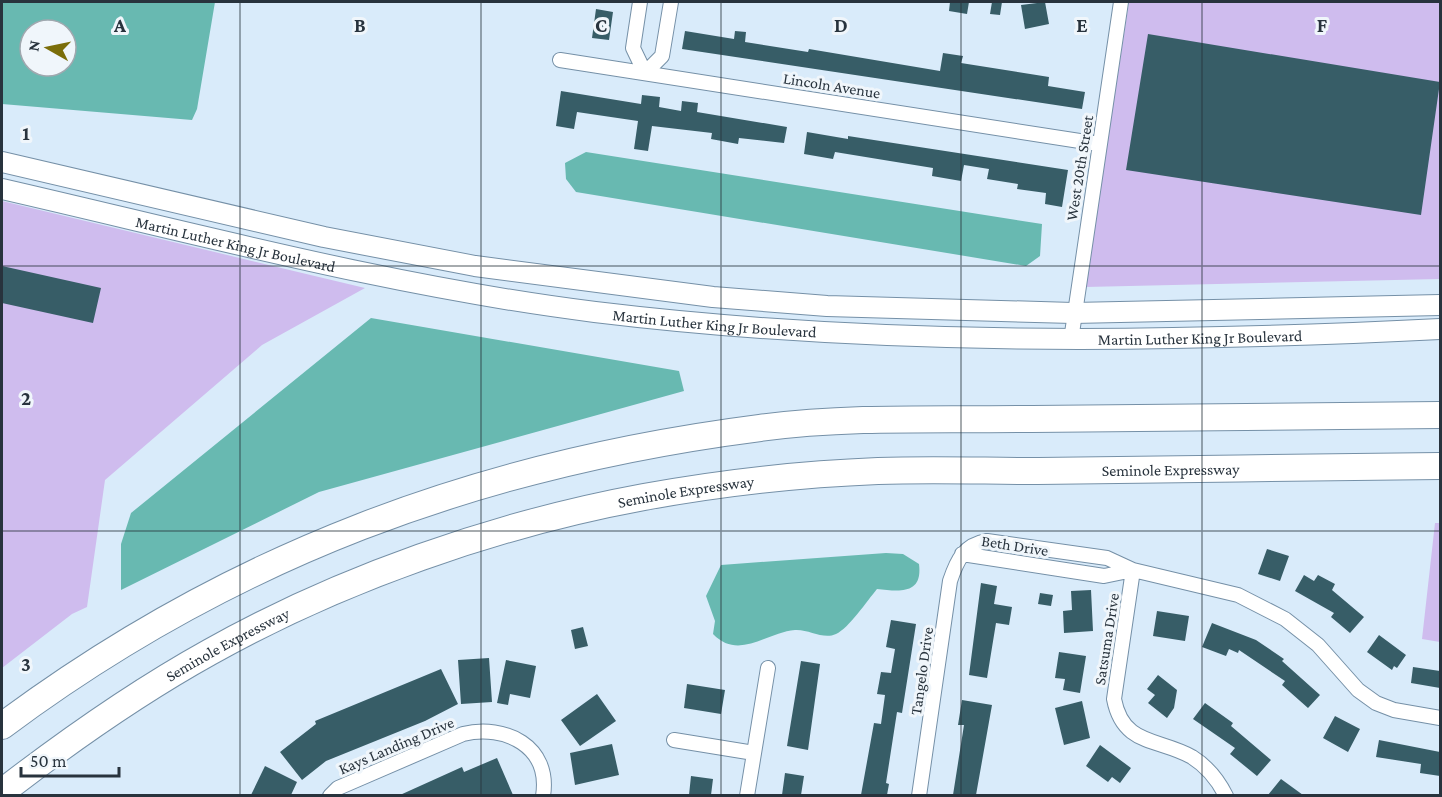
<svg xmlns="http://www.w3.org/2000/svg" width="1442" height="797" font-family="'Crimson Pro',serif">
  <rect width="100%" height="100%" fill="#d9ebfa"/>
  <!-- green -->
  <path fill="#cfbcee" d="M1129,2h311v277l-355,8z
    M2,201l363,87 -103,57 -157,135 -18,127 -15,7 -70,54z
    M1435,523h5v119l-18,-3z"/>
  <!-- water -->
  <path fill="#68b9b1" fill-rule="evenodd" d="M2,2h213l-18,107 -5,11 -190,-16zM30,30h36v36h-36z
    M586,152l456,72 -2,32 -14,10 -450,-74 -10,-13 -1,-16z
    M371,318l308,53 5,20 -365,101 -198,98v-46l10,-31z
    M886,553l17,1 16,10c4,32 -21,27 -42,25 -10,12 -28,39 -41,45 -13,6 -27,-5 -41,-4 -28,2 -56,31 -82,4l2,-13 -9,-25 15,-31z"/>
  <!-- building -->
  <path fill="#375d67" d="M950,2h19l-2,12 -18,-3z
    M992,2h10l-2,13 -10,-1z
    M1045,2l4,22 -24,5 -4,-24z
    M596,9l17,3 -4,28 -17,-2z
    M685,31l49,8 1,-8 11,1 -1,10 63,10 1,-3 131,22 3,-18 20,3 -2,7 88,14 -1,9 37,6 -3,17 -400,-60z
    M1148,34l292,48 -19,133 -295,-45z
    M561,91l80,13 1,-9 18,2 -1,10 22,4 1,-10 16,2 -1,9 90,15 -3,16 -45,-5 -1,6 -27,-5 1,-6 -60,-7 -4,25 -14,-2 4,-28 -61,-9 -3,17 -18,-3z
    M807,132l41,7v-3l220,34 -6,37 -17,-3 1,-11 -29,-4 1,-5 -31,-5 2,-10 -25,-4 -3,16 -29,-5 1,-8 -43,-7 -55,-9 -2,7 -29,-5z
    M2,266l99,22 -8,35 -91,-20z
    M1267,549l22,7 -9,25 -22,-7z
    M1304,575l10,6 4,-6 17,9 -3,6 32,27 -14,16 -19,-16 3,-4 -39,-22z
    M981,583l16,3 -3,18 18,3 -3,18 -13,-2 -9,55 -18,-3z
    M1091,590l2,41 -29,2 -1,-22 9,-1 -1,-19z
    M1040,593l13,2 -2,11 -13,-2z
    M1157,611l32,5 -4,25 -32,-5z
    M891,620l25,4 -14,89 -5,-1 -11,71 3,1 -2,11h-26l13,-72 7,1 4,-29 -8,-1 4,-22 10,1 4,-24 -9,-2z
    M1212,623l44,17 28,19 -2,2 38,34 -12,13 -26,-23 3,-4 -46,-31 -1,3 -9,-4 -3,7 -24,-9z
    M583,627l5,19 -13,3 -4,-19z
    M1379,635l27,20 -9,13 -3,-2 -2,4 -25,-18z
    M1059,652l27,4 -6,37 -17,-3 2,-11 -10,-1z
    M489,658l3,44 -31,2 -3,-44z
    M506,660l30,6 -6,32 -20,-4 -2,11 -11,-2z
    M801,661l19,3 -12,86 -21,-4z
    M1413,667l27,4v17l-29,-5z
    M441,669l17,35 -33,17 -99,40 -24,19 -22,-28 36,-28 -1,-3z
    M1158,675l19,15 -3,18 -7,10 -19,-15 7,-8 -8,-6z
    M687,684l38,6 -4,24 -37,-6z
    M597,694l19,27 -36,25 -19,-26z
    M962,700l30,5 -16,90h-23l11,-70h-6z
    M1082,701l8,37 -26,7 -9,-37z
    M1205,703l28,20 -2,3 40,34 -14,16 -27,-22 5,-6 -42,-29z
    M1335,716l25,13 -12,23 -25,-14z
    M1379,740l61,12v24l-20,-3 1,-9 -45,-7z
    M612,744l7,31 -44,10 -5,-32z
    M1100,745l31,23 -11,15 -8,-6 -4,5 -22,-16z
    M497,758l16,37h-113l62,-28 2,5z
    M265,766l32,16 -6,13h-40z
    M785,773l19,3 -3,19h-19z
    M691,776l22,3 -2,16h-22z
    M1281,779l22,16h-35z"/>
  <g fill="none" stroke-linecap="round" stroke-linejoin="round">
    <!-- street casing -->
    <g stroke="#7590a7" stroke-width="16">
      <path id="street" d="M640,2l-7,46 12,25 17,-17 9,-54
        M560,60l539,84
        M1071,340l50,-338
        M962,554l142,22 29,-6
        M1133,570l-19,129c9,47 44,39 78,58 16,10 26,23 34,39
        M674,740l80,13
        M330,796l8,-8 125,-54c42,-10 88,12 80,62
        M747,796l21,-128
        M919,796l31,-215c7,-21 14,-36 37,-40l120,17 26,12 105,25 47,24 33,26 40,45 18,13 18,7 46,8"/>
    </g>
    <!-- secondary casing -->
    <g stroke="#7590a7" stroke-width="22">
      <g id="secondary">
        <path d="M2,162l322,75 151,29 238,31 114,9 246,7 367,-8"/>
        <path id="s1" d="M2,189c196,45 392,98 593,123 280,34 564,31 845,17"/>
      </g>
    </g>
    <!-- highway casing -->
    <g stroke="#7590a7" stroke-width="28">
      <g id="highway">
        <path d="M2,726c228,-170 476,-262 758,-298 89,-12 182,-8 272,-9 136,-2 272,-3 408,-4"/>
        <path id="s2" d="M2,792c66,-51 134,-99 208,-140 130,-73 287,-128 434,-155 77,-14 157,-23 234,-26 53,-2 107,0 160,0 134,-2 268,-3 402,-5"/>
      </g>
    </g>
    <!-- street -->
    <use href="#street" stroke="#fff" stroke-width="14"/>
    <!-- secondary -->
    <use href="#secondary" stroke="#fff" stroke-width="20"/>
    <!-- highway -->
    <use href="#highway" stroke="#fff" stroke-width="26"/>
  </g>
  <!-- grid -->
  <path fill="none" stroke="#28333d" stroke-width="1.5" stroke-opacity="0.55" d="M240,2v794M481,2v794M721,2v794M961,2v794M1202,2v794M2,266h1438M2,531h1438"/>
  <g text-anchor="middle" stroke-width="6" stroke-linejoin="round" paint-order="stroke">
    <!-- street labels -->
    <g font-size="16" fill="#28333d" stroke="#f0f6fb">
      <text transform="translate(832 85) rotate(9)" y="6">Lincoln Avenue</text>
      <text transform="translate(1079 168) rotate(-81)" y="6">West 20th Street</text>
      <text dy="6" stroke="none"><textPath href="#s1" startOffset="240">Martin Luther King Jr Boulevard</textPath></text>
      <text dy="6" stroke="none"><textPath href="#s1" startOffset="726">Martin Luther King Jr Boulevard</textPath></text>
      <text dy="6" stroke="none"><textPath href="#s1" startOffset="1212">Martin Luther King Jr Boulevard</textPath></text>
      <text dy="6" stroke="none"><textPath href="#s2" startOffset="1242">Seminole Expressway</textPath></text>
      <text dy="6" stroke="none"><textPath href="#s2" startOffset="756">Seminole Expressway</textPath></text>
      <text transform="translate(1015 545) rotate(9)" y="6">Beth Drive</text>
      <text transform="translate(1106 639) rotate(-81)" y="6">Satsuma Drive</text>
      <text dy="6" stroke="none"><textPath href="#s2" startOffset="270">Seminole Expressway</textPath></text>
      <text transform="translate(921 671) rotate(-82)" y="6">Tangelo Drive</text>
      <text transform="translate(396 745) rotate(-23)" y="6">Kays Landing Drive</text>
    </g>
  </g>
  <g font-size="20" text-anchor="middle" font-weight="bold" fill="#28333d" stroke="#f0f6fb" stroke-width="6" stroke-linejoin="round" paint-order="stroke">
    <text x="120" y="32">A</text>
    <text x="360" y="32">B</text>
    <text x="601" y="32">C</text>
    <text x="841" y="32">D</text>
    <text x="1082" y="32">E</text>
    <text x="1322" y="32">F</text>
    <text x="26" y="140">1</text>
    <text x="26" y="405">2</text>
    <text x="26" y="671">3</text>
  </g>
  <!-- border -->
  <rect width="1442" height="797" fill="none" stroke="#28333d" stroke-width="6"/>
  <!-- north arrow -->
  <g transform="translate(48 48) rotate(279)"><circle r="28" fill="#f0f6fb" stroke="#a0a8af" stroke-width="1.5"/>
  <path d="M0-4.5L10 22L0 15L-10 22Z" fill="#7b6e0a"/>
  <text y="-9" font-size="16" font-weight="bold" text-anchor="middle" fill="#28333d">N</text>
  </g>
  <!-- scale -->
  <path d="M21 767v9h98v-9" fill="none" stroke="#28333d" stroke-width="3"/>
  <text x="30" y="767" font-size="18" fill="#28333d" stroke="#f0f6fb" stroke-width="4.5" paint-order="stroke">50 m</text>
</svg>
